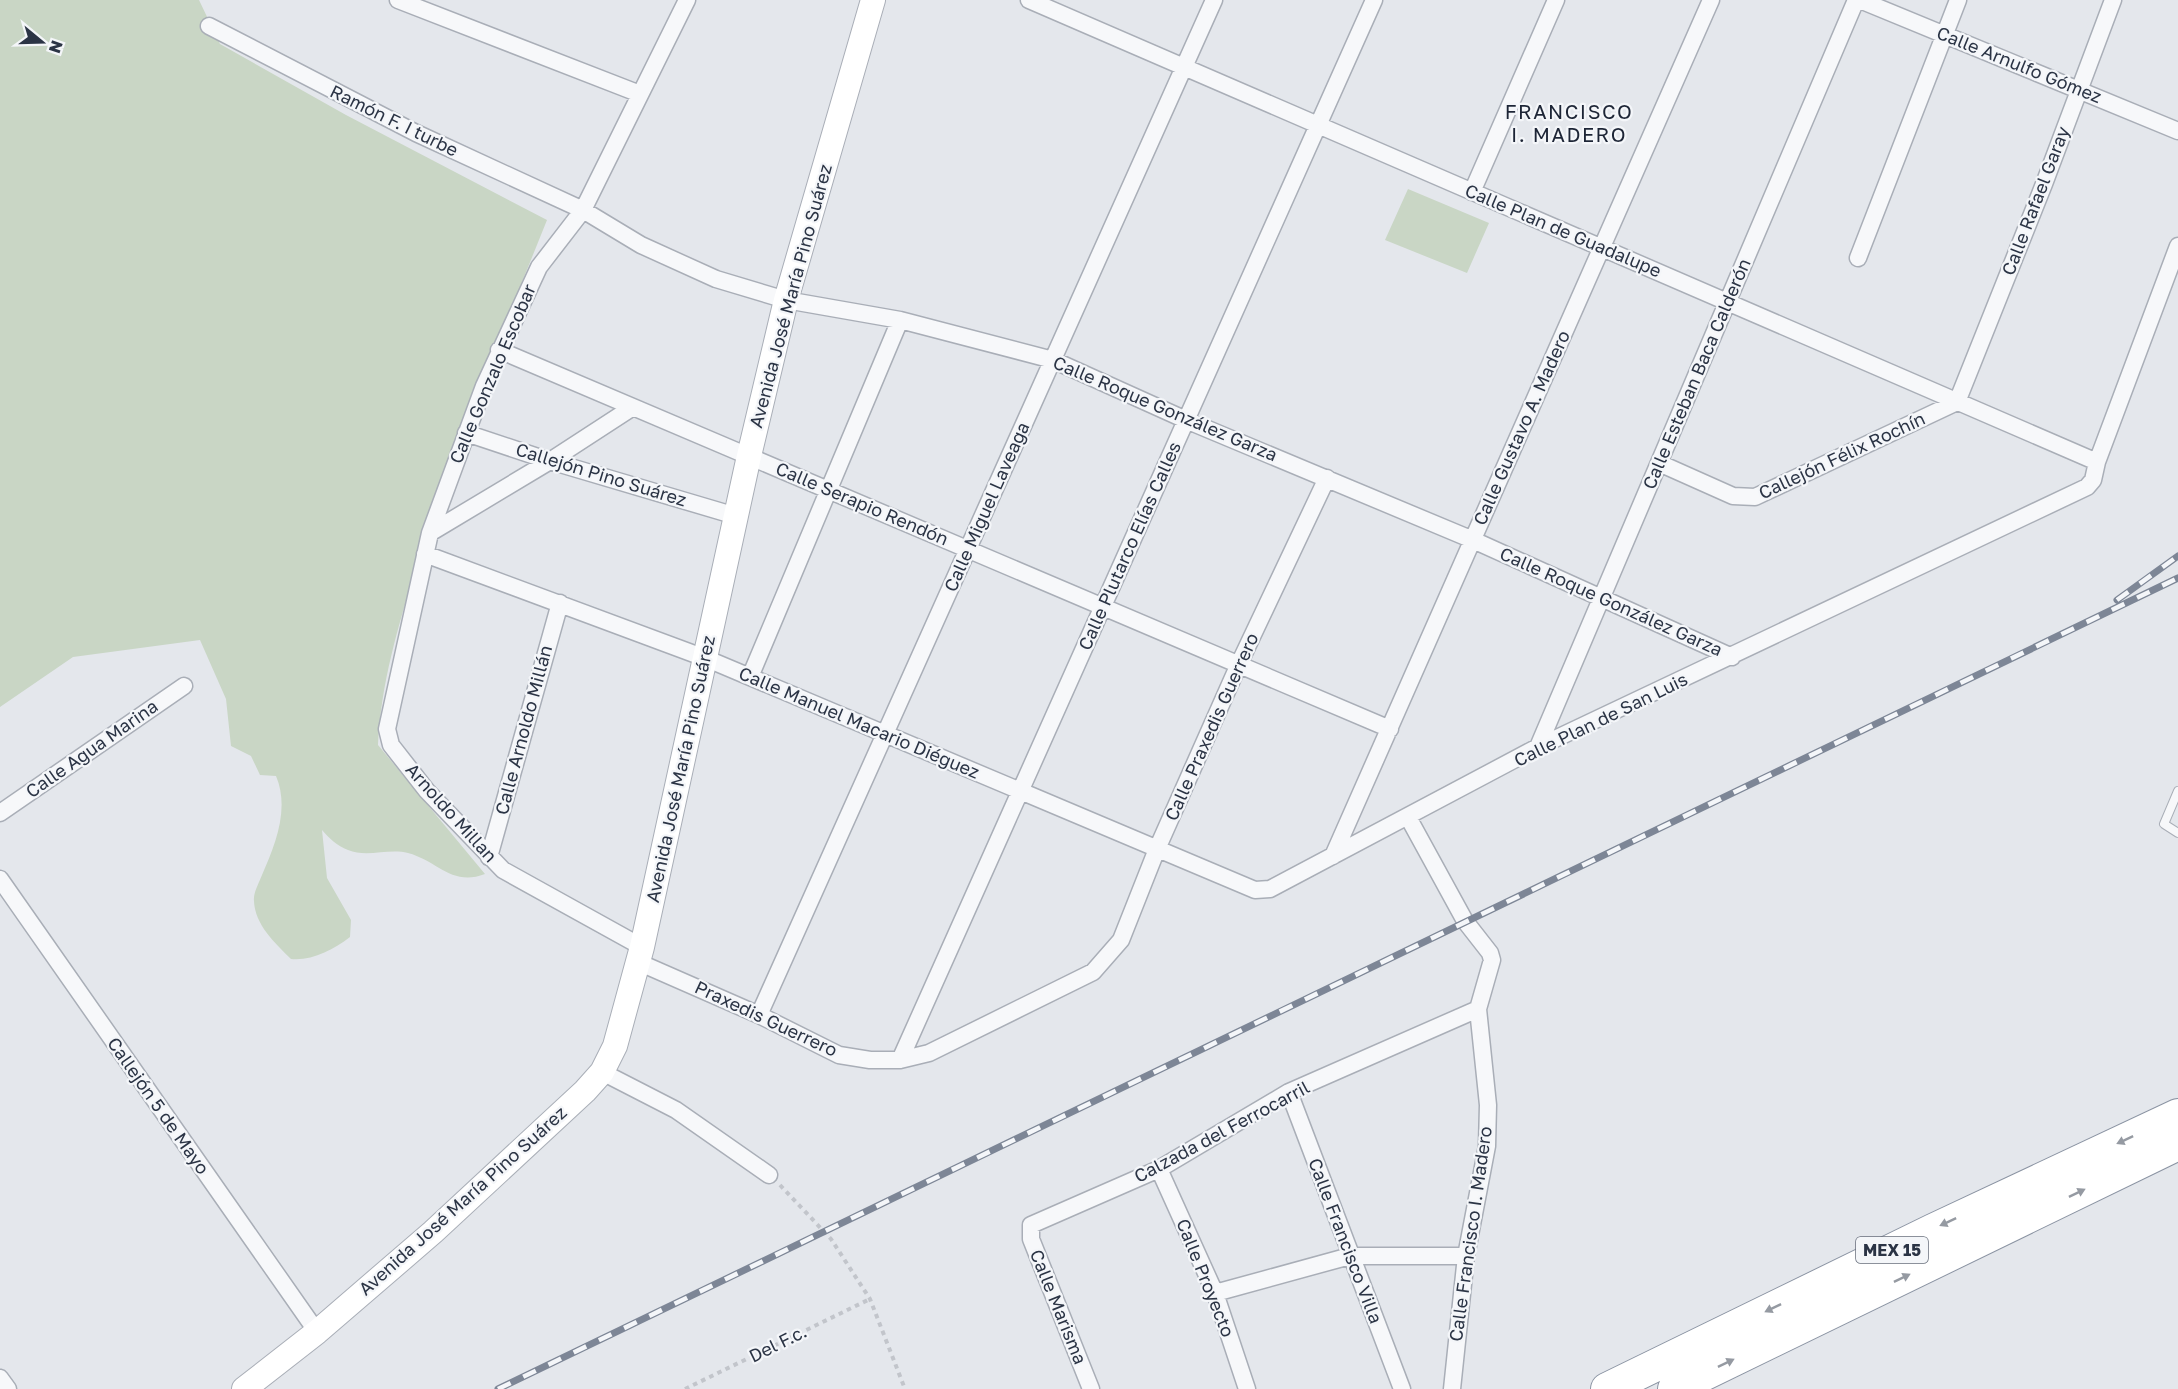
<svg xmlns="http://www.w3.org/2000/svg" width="2178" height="1389" font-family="'Golos Text',sans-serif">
  <rect width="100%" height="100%" fill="#e4e7ec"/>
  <!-- green -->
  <path fill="#c9d6c5" d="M0,0h199l21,44 126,71 201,105c-46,115 -95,229 -131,348 -18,59 -35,115 -38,177l107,129c-33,13 -47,-13 -77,-21 -20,-5 -41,5 -60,-3 -11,-4 -19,-12 -26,-20l5,48 24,42 -1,17c-17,13 -38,24 -59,22 -16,-16 -36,-34 -37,-58 -1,-8 5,-18 8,-26 13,-30 28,-66 14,-99l-16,-1 -9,-19 -20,-10 -5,-47 -26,-59 -127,17 -73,50z
    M1408,189l81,34 -22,50 -82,-33z"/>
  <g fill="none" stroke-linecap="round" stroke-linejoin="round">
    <!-- lane casing -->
    <g stroke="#a9aeb7" stroke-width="10">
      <path id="lane" d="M2178,791l-14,33 14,9"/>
    </g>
    <!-- street casing -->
    <g stroke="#a9aeb7" stroke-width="19">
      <path id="street" d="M398,0l242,94
        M1029,0l1068,462
        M1860,0l318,131
        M209,26l207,107 167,77 58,35 75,34 70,21 114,20 153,40 133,60 287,120 259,117
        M1472,192l84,-192
        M1858,258l100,-258
        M499,350l891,379
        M466,433l84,28 186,55
        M1659,463l74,33 22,1 202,-95 87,-218 69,-184
        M430,533l120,-72 83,-54
        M425,554l280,104 550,232 15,-1 268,-142 549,-260 6,-7 4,-18 81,-216
        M750,677l150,-357
        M1538,747l318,-747
        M0,813l184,-127
        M1408,817l57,104 25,32 2,7 -14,49 10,96 -1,41 -21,110 -14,133
        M1333,856l378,-856
        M489,857l71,-254
        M0,879l317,453
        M642,947l-139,-77 -76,-79 -36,-46 -4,-16 43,-196 54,-147 55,-119 44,-57 104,-210
        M638,962l121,53 80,40 31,5h30l29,-7 164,-81 28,-32 36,-91 82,-185 88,-186
        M759,1015l455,-1015
        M900,1060l474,-1060
        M602,1072l74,38 93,65
        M1289,1092l113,297
        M1159,1169l56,124 32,96
        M1215,1293l135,-37h116
        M0,1378l8,11
        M1091,1389l-60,-150v-14l128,-56 130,-77 189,-83"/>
    </g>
    <!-- secondary casing -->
    <g stroke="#a9aeb7" stroke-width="26">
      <path id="secondary" d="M244,1389l73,-57 116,-100 152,-141 17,-19 13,-26 27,-99 107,-491 37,-156 87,-300"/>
    </g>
    <!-- highway casing -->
    <g stroke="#8b94a3" stroke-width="34">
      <path id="highway" d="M1607,1389l326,-159 245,-115
        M1674,1389l504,-245"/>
    </g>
    <!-- path -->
    <path stroke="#c2c5cb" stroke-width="4" stroke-dasharray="4.5 4.5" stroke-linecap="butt" d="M780,1185l51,54 39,60 35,90
      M685,1389l185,-90"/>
    <!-- lane -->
    <use href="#lane" stroke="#f7f8fa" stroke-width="8"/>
    <!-- street -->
    <use href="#street" stroke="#f7f8fa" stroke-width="16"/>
    <!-- secondary -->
    <use href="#secondary" stroke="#fff" stroke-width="24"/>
    <!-- highway -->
    <use href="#highway" stroke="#fff" stroke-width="32"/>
    <!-- rail casing -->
    <g stroke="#7d8696" stroke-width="7">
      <path id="rail" d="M2117,600l61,-44
        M498,1389l1680,-811"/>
    </g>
    <!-- rail -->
    <use href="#rail" stroke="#f4f6f9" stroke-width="4.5" stroke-dasharray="14" stroke-linecap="butt"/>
  </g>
  <!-- one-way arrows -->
  <defs><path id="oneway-solid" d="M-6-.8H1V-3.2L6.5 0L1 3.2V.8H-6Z" transform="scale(1.5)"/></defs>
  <g fill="#959aa2">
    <use href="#oneway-solid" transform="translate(2125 1140) rotate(155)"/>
    <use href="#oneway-solid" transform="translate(2077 1193) rotate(-26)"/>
    <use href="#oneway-solid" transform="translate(1948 1222) rotate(155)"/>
    <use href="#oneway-solid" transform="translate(1902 1278) rotate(-26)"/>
    <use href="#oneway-solid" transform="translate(1773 1308) rotate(154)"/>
    <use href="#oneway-solid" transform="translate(1726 1363) rotate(-26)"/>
  </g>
  <g text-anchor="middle" stroke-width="4.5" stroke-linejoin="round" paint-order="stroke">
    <!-- shield labels -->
    <rect fill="#f4f6f9" stroke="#676e7b" stroke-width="1.5" x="1856" y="1237" width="72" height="26" rx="4.5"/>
    <g font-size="16" font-weight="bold" fill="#2b3445">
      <text x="1892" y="1256">MEX 15</text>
    </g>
    <!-- street labels -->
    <g font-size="18" fill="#2b3445" stroke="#f4f6f9">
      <text transform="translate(2019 65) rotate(22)" y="6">Calle Arnulfo Gómez</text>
      <text transform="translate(394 121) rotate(26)" y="6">Ramón F. I turbe</text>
      <text transform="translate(2036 201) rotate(-69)" y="6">Calle Rafael Garay</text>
      <text transform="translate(1563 231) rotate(23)" y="6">Calle Plan de Guadalupe</text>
      <text transform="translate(791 296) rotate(-75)" y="6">Avenida José María Pino Suárez</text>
      <text transform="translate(493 374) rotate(-67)" y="6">Calle Gonzalo Escobar</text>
      <text transform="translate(1697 374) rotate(-67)" y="6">Calle Esteban Baca Calderón</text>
      <text transform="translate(1165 409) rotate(23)" y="6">Calle Roque González Garza</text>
      <text transform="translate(1522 428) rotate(-66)" y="6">Calle Gustavo A. Madero</text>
      <text transform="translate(1842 456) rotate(-25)" y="6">Callejón Félix Rochín</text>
      <text transform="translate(601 475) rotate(17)" y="6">Callejón Pino Suárez</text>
      <text transform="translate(862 504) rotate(23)" y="6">Calle Serapio Rendón</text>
      <text transform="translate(987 507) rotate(-66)" y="6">Calle Miguel Laveaga</text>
      <text transform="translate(1130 546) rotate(-66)" y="6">Calle Plutarco Elías Calles</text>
      <text transform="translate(1611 602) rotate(24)" y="6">Calle Roque González Garza</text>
      <text transform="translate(1601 720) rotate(-26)" y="6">Calle Plan de San Luis</text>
      <text transform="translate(859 723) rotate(23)" y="6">Calle Manuel Macario Diéguez</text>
      <text transform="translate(1212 727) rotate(-66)" y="6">Calle Praxedis Guerrero</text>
      <text transform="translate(524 730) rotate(-75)" y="6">Calle Arnoldo Millán</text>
      <text transform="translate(92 749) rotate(-35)" y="6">Calle Agua Marina</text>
      <text transform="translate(681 769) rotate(-78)" y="6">Avenida José María Pino Suárez</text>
      <text transform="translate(451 813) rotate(48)" y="6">Arnoldo Millan</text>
      <text transform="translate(766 1019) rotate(25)" y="6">Praxedis Guerrero</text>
      <text transform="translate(158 1106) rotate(55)" y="6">Callejón 5 de Mayo</text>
      <text transform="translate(1222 1132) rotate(-28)" y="6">Calzada del Ferrocarril</text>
      <text transform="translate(463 1201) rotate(-42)" y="6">Avenida José María Pino Suárez</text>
      <text transform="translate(1471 1234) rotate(-82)" y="6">Calle Francisco I. Madero</text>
      <text transform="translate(1345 1241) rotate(69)" y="6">Calle Francisco Villa</text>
      <text transform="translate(1205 1278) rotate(68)" y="6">Calle Proyecto</text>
      <text transform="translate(1058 1307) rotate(68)" y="6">Calle Marisma</text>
      <text transform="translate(778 1344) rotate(-26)" y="6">Del F.c.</text>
    </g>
    <!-- neighbourhood labels -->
    <g font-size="20" letter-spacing="1.5" fill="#1d2536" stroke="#f4f6f9">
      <text x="1569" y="119">FRANCISCO<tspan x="1569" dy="23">I. MADERO</tspan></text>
    </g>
  </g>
  <!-- north arrow -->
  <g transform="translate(42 42) rotate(109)" stroke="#f4f6f9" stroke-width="4.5" paint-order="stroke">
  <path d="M0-4.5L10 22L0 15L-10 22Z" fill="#2b3445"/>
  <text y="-9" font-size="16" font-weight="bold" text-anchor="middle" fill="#2b3445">N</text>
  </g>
</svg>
